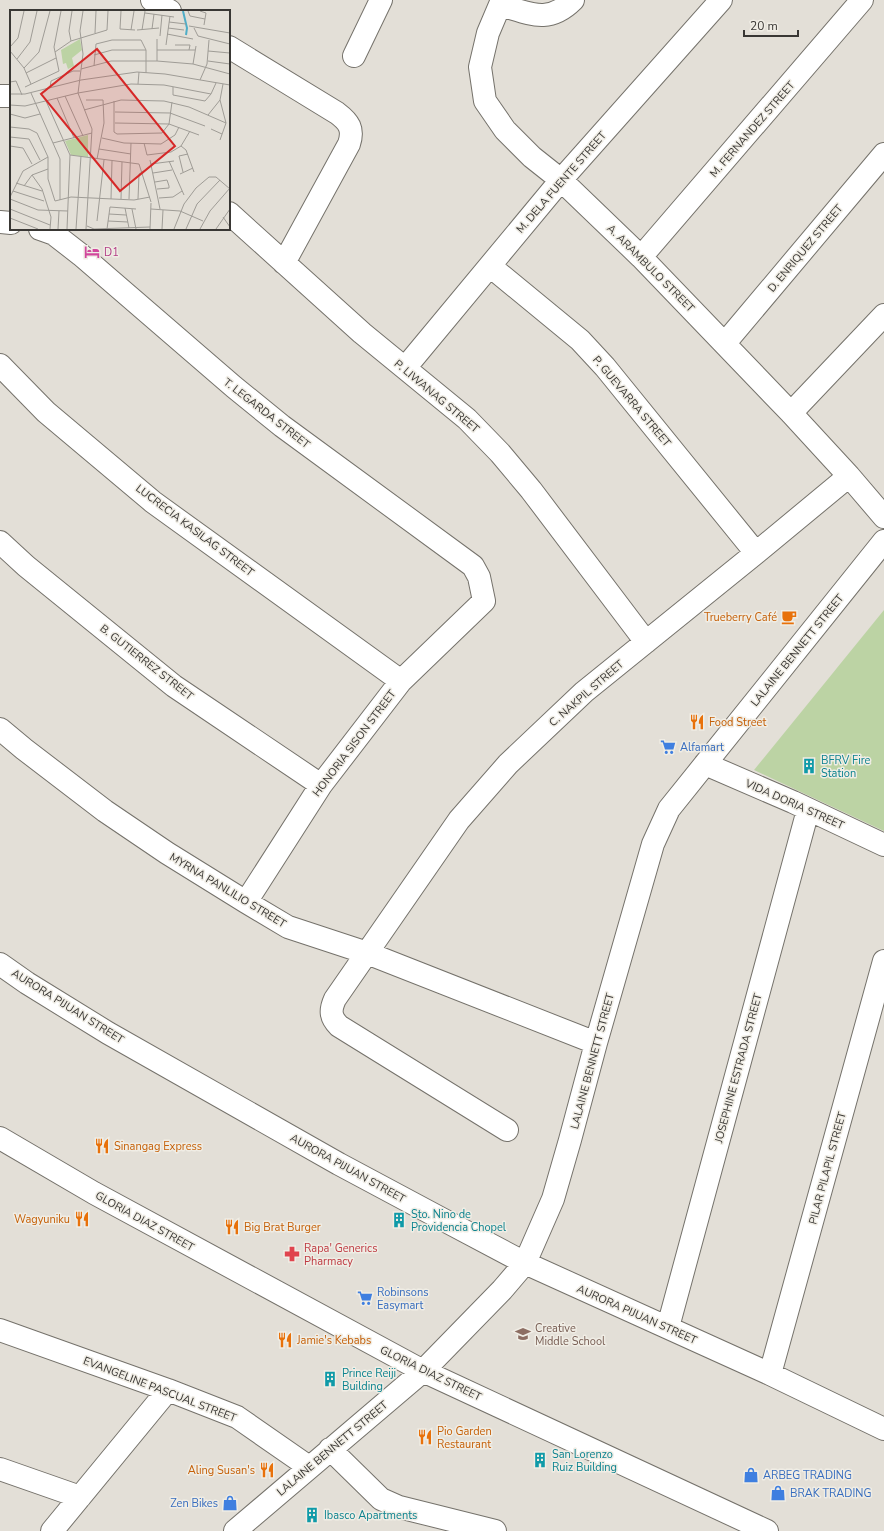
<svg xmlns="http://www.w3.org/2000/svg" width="884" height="1531" font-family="'Nunito Sans',sans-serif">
  <rect width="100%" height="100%" fill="#e3dfd7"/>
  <!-- green -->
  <path fill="#bcd3a4" d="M884,610v221l-130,-61z"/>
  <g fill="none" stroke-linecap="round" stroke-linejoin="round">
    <!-- minor casing -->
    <g stroke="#75726b" stroke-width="24">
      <path id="minor" d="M152,0l18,11
        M502,0l-14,33 -8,34 5,34 20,29 27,27 29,23 80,77 150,156 58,63 35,41
        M500,5c29,8 48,20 73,-5
        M229,47l108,66c12,9 17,16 12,31l-65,119
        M354,56l27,-56
        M0,96h11
        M229,213l133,120 105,86 33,34 31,37 115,152
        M0,222l11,1
        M40,229l14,5 27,21 153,132 48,39 191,140 6,11 5,24 -83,80 -80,104 -75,117
        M641,257l221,-257
        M490,266l90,74 25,27 151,186
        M725,343l159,-189
        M0,365l46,47 107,90 248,179
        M405,368l156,-188 160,-180
        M791,413l93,-98
        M0,542l26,24 148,120 147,99
        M0,729l24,20 81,62 62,42 79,49 42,25 79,26 229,90
        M705,764l88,38 91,43
        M0,964l27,19 81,50 231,131 101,54 85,45 245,111 114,55
        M507,1130l-168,-104c-9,-9 -9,-16 -4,-27l124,-179 49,-56 76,-72 172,-139 93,-77
        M0,1138l94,55 329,178 344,160
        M668,1327l140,-517
        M0,1330l168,60 69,27 72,50
        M770,1374l114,-413
        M330,1449l51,50 18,8 96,24
        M0,1469l80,28
        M52,1531l116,-141
        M235,1531l188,-160 79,-81 23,-27 28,-64 17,-59 26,-97 57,-199 16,-35 215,-268"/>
    </g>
    <!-- minor -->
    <use href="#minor" stroke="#fff" stroke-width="22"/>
  </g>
  <!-- icons -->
  <defs>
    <g id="hotel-bare" transform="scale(1.2)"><path d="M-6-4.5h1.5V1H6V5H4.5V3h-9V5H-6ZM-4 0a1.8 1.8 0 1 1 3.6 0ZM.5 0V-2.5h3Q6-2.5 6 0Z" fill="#d1479c" stroke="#f0ede5" stroke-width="2.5" paint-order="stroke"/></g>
    <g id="cafe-bare" transform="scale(1.2)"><path d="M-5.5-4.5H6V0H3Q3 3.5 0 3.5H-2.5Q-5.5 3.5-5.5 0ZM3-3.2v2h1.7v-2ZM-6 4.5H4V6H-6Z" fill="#e8710a" stroke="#f0ede5" stroke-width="2.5" paint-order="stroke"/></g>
    <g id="restaurant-bare" transform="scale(1.2)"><path d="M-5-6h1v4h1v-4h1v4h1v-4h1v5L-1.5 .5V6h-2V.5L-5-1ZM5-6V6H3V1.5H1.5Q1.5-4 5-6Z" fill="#e8710a" stroke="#f0ede5" stroke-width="2.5" paint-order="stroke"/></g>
    <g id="supermarket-bare" transform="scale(1.2)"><path d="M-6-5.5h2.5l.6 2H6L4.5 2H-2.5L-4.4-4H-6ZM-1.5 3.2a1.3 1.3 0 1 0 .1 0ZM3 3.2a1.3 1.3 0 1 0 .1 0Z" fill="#3f7fe0" stroke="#f0ede5" stroke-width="2.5" paint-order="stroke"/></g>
    <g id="building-bare" transform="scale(1.2)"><path d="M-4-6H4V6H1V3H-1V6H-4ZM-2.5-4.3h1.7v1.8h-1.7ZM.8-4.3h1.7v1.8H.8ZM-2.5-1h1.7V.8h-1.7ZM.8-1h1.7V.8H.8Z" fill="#0f9aa8" stroke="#f0ede5" stroke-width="2.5" paint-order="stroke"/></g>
    <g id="pharmacy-bare" transform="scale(1.2)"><path d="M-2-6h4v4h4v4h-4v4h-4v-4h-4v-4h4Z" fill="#e0444e" stroke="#f0ede5" stroke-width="2.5" paint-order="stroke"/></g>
    <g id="school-bare" transform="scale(1.2)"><path d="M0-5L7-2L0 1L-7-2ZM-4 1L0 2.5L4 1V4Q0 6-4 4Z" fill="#8d6e63" stroke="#f0ede5" stroke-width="2.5" paint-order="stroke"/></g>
    <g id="shop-bare" transform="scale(1.2)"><path d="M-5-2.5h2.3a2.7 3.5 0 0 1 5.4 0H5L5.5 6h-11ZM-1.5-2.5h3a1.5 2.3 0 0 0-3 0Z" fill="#3f7fe0" stroke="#f0ede5" stroke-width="2.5" paint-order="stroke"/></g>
  </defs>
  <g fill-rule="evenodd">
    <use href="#hotel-bare" x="92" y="252"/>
    <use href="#cafe-bare" x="789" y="617"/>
    <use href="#restaurant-bare" x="697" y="722"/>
    <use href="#supermarket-bare" x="668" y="747"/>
    <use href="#building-bare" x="809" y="766"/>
    <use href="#restaurant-bare" x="102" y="1146"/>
    <use href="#restaurant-bare" x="82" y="1219"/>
    <use href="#building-bare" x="399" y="1220"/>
    <use href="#restaurant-bare" x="232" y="1227"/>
    <use href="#pharmacy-bare" x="292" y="1254"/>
    <use href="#supermarket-bare" x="365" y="1298"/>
    <use href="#school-bare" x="523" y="1334"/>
    <use href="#restaurant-bare" x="285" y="1340"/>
    <use href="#building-bare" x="330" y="1379"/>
    <use href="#restaurant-bare" x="425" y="1437"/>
    <use href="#building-bare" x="540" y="1460"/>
    <use href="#restaurant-bare" x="267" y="1470"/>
    <use href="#shop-bare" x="751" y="1475"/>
    <use href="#shop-bare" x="778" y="1493"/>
    <use href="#shop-bare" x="230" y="1503"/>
    <use href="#building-bare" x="312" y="1515"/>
  </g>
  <g text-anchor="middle" stroke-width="3" stroke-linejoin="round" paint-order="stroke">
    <!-- street labels -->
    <g font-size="11" fill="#393734" stroke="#f0ede5">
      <text transform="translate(752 129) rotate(-49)" y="4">M. FERNANDEZ STREET</text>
      <text transform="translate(561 182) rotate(-49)" y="4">M. DELA FUENTE STREET</text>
      <text transform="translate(805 248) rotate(-50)" y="4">D. ENRIQUEZ STREET</text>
      <text transform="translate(651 268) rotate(45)" y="4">A. ARAMBULO STREET</text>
      <text transform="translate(437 396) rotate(40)" y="4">P. LIWANAG STREET</text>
      <text transform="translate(632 401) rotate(50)" y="4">P. GUEVARRA STREET</text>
      <text transform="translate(267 413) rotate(38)" y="4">T. LEGARDA STREET</text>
      <text transform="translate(195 530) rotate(37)" y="4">LUCRECIA KASILAG STREET</text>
      <text transform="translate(797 650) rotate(-51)" y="4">LALAINE BENNETT STREET</text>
      <text transform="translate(147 662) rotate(38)" y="4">B. GUTIERREZ STREET</text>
      <text transform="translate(586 693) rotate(-41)" y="4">C. NAKPIL STREET</text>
      <text transform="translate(354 743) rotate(-53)" y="4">HONORIA SISON STREET</text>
      <text transform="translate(795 804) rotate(24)" y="4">VIDA DORIA STREET</text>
      <text transform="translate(228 890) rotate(31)" y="4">MYRNA PANLILIO STREET</text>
      <text transform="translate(68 1006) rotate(32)" y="4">AURORA PIJUAN STREET</text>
      <text transform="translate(592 1061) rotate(-75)" y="4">LALAINE BENNETT STREET</text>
      <text transform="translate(738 1068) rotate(-75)" y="4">JOSEPHINE ESTRADA STREET</text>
      <text transform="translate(348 1168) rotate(29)" y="4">AURORA PIJUAN STREET</text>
      <text transform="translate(827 1168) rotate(-75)" y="4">PILAR PILAPIL STREET</text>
      <text transform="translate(145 1221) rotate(29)" y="4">GLORIA DIAZ STREET</text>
      <text transform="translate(637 1314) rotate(24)" y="4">AURORA PIJUAN STREET</text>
      <text transform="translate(431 1373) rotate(26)" y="4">GLORIA DIAZ STREET</text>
      <text transform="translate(160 1389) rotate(21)" y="4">EVANGELINE PASCUAL STREET</text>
      <text transform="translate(332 1448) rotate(-40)" y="4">LALAINE BENNETT STREET</text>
    </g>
    <!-- hotel labels -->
    <g font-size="11" fill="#b23c85" stroke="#f0ede5" text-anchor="start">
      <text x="104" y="256">D1</text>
    </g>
    <!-- food labels -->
    <g font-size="11" fill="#c56008" stroke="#f0ede5" text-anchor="start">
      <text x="777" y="621" text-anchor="end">Trueberry Café</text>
      <text x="709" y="726">Food Street</text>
      <text x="114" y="1150">Sinangag Express</text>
      <text x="70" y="1223" text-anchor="end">Wagyuniku</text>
      <text x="244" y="1231">Big Brat Burger</text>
      <text x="297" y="1344">Jamie's Kebabs</text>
      <text x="437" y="1435">Pio Garden<tspan x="437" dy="13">Restaurant</tspan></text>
      <text x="255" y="1474" text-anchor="end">Aling Susan's</text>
    </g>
    <!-- shop labels -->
    <g font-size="11" fill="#366cbe" stroke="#f0ede5" text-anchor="start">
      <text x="680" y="751">Alfamart</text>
      <text x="377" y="1296">Robinsons<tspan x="377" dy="13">Easymart</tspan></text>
      <text x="763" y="1479">ARBEG TRADING</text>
      <text x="790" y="1497">BRAK TRADING</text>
      <text x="218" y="1507" text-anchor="end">Zen Bikes</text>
    </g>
    <!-- culture labels -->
    <g font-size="11" fill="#0d838f" stroke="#f0ede5" text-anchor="start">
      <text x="821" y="764">BFRV Fire<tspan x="821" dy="13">Station</tspan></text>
      <text x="411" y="1218">Sto. Nino de<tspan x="411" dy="13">Providencia Chopel</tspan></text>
      <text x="342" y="1377">Prince Reiji<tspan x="342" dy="13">Building</tspan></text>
      <text x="552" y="1458">San Lorenzo<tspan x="552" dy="13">Ruiz Building</tspan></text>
      <text x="324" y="1519">Ibasco Apartments</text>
    </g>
    <!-- health labels -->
    <g font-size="11" fill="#be3a42" stroke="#f0ede5" text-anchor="start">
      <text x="304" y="1252">Rapa' Generics<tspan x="304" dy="13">Pharmacy</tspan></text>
    </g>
    <!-- education labels -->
    <g font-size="11" fill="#785e54" stroke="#f0ede5" text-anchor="start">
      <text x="535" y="1332">Creative<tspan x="535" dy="13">Middle School</tspan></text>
    </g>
  </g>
  <!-- overview -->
  <g transform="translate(10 10)">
    <rect width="220" height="220" fill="#e3dfd7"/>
    <path d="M70,29l2,11 -10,8 2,8 -6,3 -2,-6 -3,1 -2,-14zM78,125v22l-17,-2 -6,-14z" fill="#bcd3a4"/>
    <path fill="none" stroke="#4eadc7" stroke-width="2" d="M173,1l4,17 -1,7"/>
    <path fill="none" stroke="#9f9c96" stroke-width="1" d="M73,1l-3,20 3,23 -5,39 14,36 -6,100M111,1l-1,18 15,1M178,1l2,5 15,3M190,1l6,2 -2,12M135,3l29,4M159,12l17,2M179,16l41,7M158,18l16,2M184,18l4,8 32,8M142,19l2,-15M121,20l3,-19M127,20l22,-2M132,20l3,-19M85,23l1,-22M157,24l26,5M150,26l2,-21M147,29v22M61,31l-2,-10 3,-20M156,35l4,-29M165,35h15l-1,5M0,37l8,-9 6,-27M147,40h38M0,41l14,17 7,16M198,41l22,2M45,42l16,-11 36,-11 1,-19M84,45l18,-5h34M7,49l13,-17 7,-31M198,51l22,3M183,54l3,-18M84,56l2,-22 16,-4h29l5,10v23M14,58l15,-16 11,-41M71,59l30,-8h46l36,3 37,10M16,63l30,-15M190,70l7,-16 2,-24M0,72l6,-1 6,14M128,74l1,-12M15,77l34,-16 -5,-24 7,-36M163,77v8l32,6 6,-7 5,-11M40,78l1,-7 22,-10h7M21,83l29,66v41M0,84h15l56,-14 56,-8 28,2 65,11M55,86l18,40M47,88l17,40M76,90h17l1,23 -7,36M210,90l3,-16M36,91l24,54 -3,74M104,91v31l3,2 45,-1 7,-9 3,-22M0,95l15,1 53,-13 53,-9 33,1 47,9M74,100l37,-10 43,1 25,6 37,16M105,102l55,1 35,13M0,104l15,4 15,-4M198,105l12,-15M105,113l54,1 30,11M0,117l19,2 8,4 11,24v22l7,22 16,-4 63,3 16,-3M201,119l11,5M0,127l19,2 11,21M92,128l22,5 37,1 14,-9 4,-8M210,130l6,-17 -6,-23M43,133l39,-10M134,133l3,12 24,-3 10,-6 9,-15M0,136l13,2 9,16M171,136l5,4 8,22M89,139l32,5M60,145l69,9 12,38M140,150l10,49M159,151l15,34M141,154l23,-3M173,162l-4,-16 9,-2M143,163l19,-3M170,164l13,-6M22,165l10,14 9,28 -1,12M145,172l12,-2 2,6v2l-12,1M6,173l26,8M14,176l8,-11 16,-6M3,181l31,10M0,187l13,-26 25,-14M149,188l14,-1 9,-6M0,189l28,11 30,1M101,189l1,-38M111,189l1,-37M119,189l2,-56M128,189l1,-25 5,-3M115,198l4,20M0,199l40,16M122,199l4,20M141,199l29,2 23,10M99,204l17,1M213,207l7,10M0,208l28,11M87,211l7,-61M98,211l20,1M77,216l7,3 56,-2M48,219l1,-18M66,219l5,-73M97,219l3,-22 26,2M140,219l1,-26M152,219l1,-19M164,219l10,-25 12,-16 13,-11h7l14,12M176,219l11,-25 23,-24M190,219l10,-18 20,-23M206,219l14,-20"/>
    <path fill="#d62828" fill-opacity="0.15" stroke="#d62828" stroke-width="2" d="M87,39l78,97 -55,45 -79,-97z"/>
    <rect width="220" height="220" fill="none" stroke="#393734" stroke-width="2"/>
  </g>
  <!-- scale -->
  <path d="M744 30v6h54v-6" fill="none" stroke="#393734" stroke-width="2"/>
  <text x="750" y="30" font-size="12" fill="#393734" stroke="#f0ede5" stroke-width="3" paint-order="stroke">20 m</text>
</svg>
